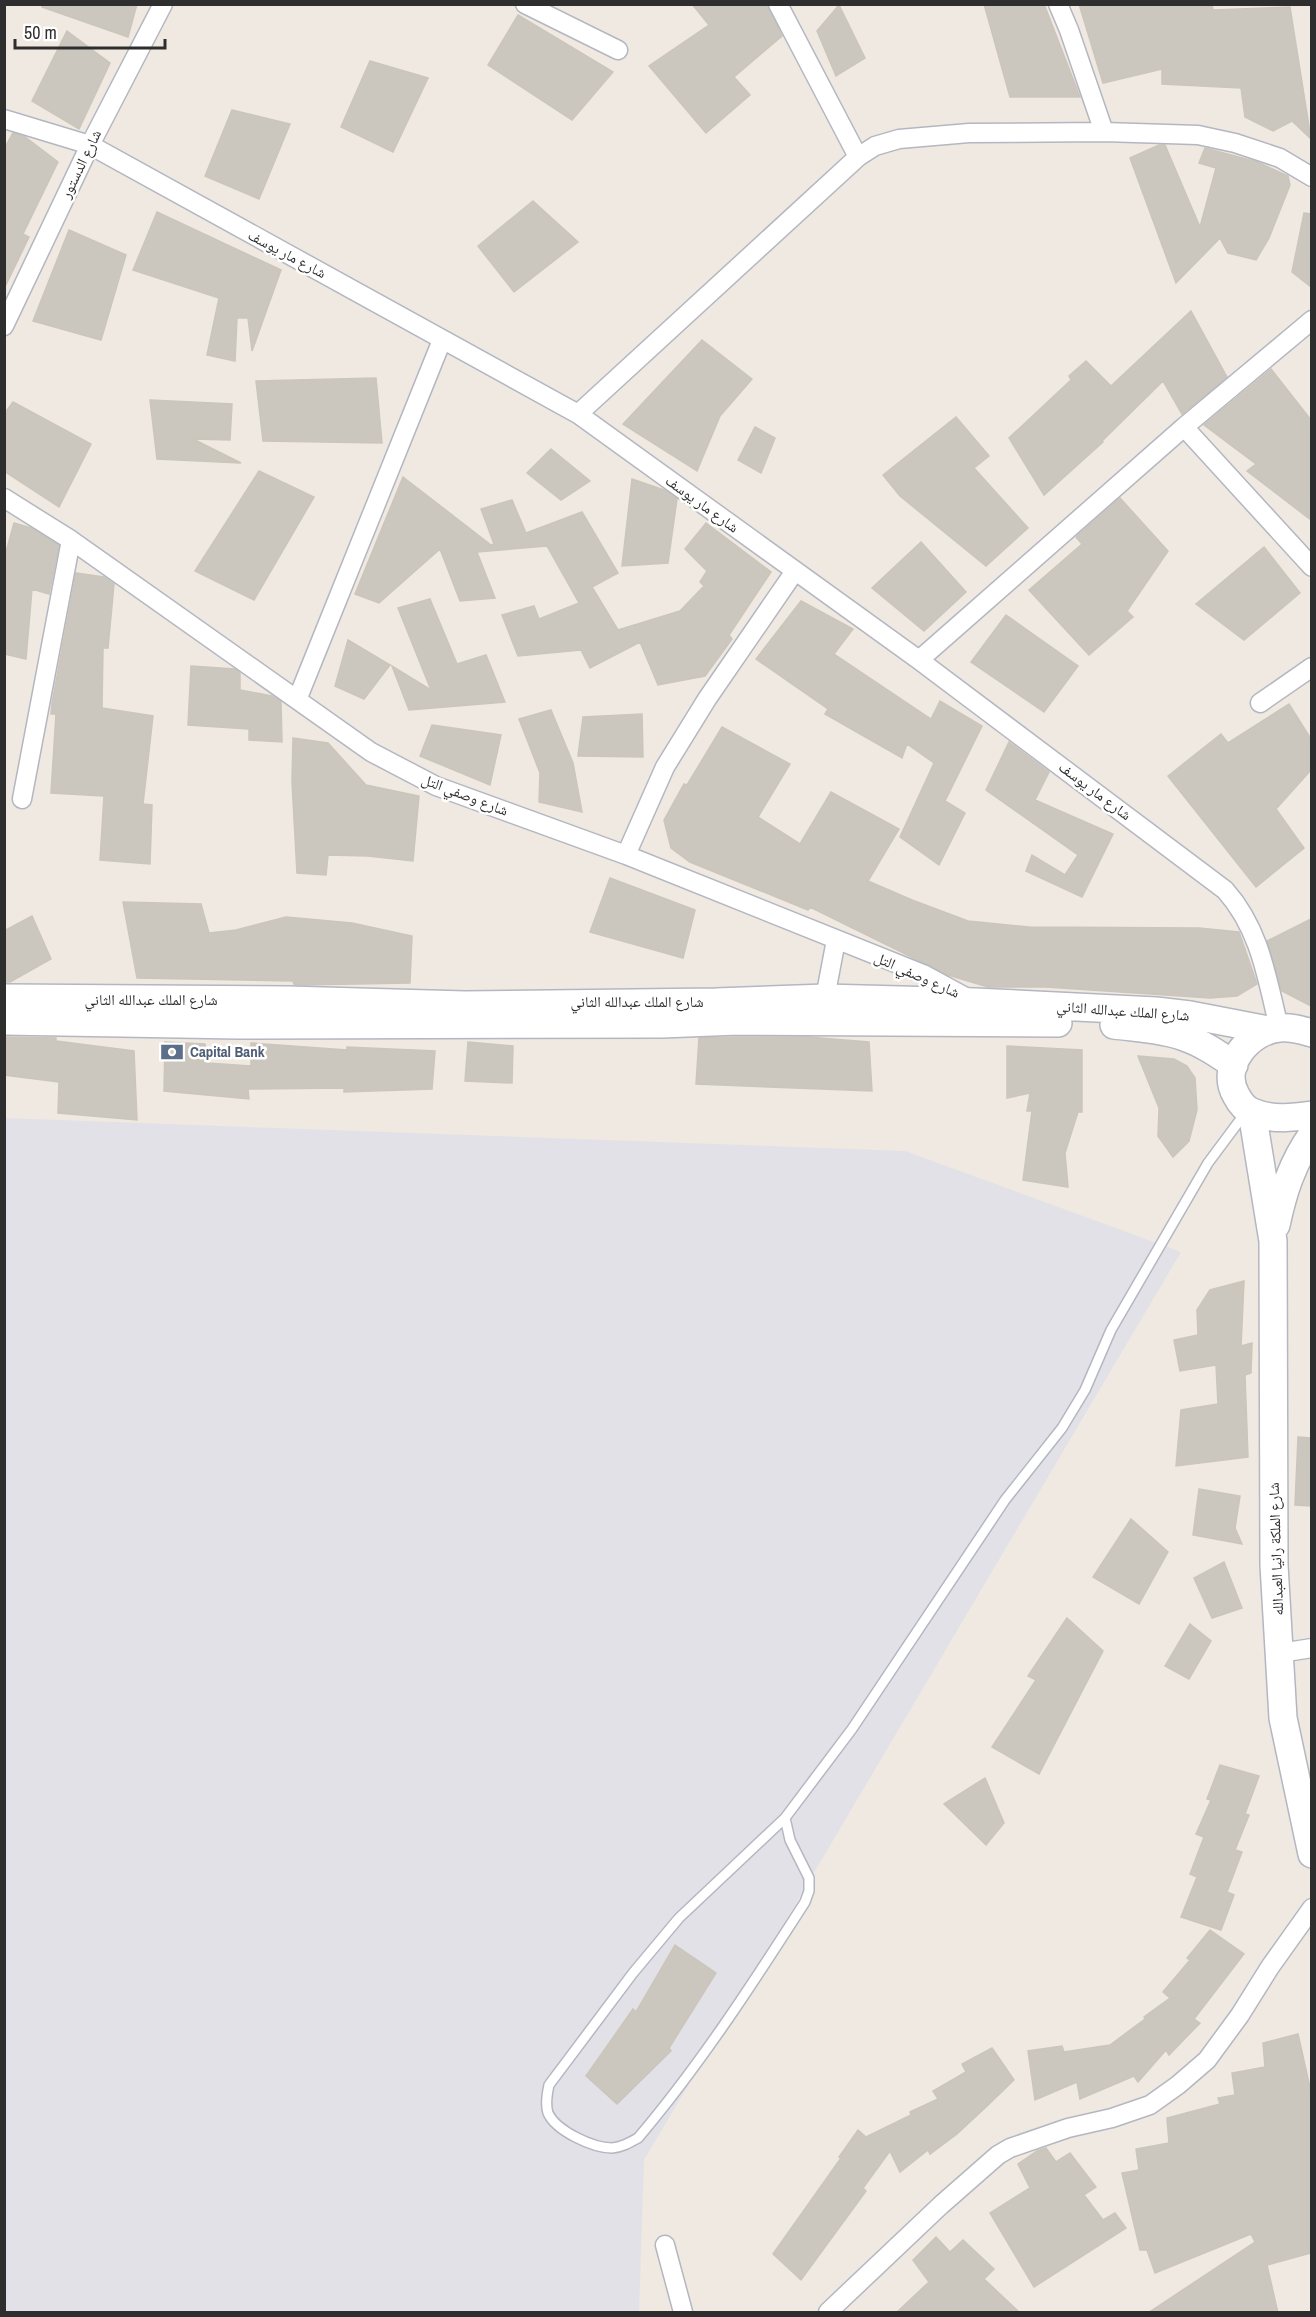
<svg xmlns="http://www.w3.org/2000/svg" width="1316" height="2317" font-family="'Archivo Narrow','Noto Naskh Arabic',sans-serif">
  <rect width="100%" height="100%" fill="#efe9e1"/>
  <!-- industrial -->
  <path fill="#e3e1e8" d="M5,1118l900,33 276,101 -537,908 -5,152h-634z"/>
  <!-- building -->
  <path fill="#cbc7bf" stroke="#cbc5ba" stroke-width="1.5" d="M43,4h94l-9,33 -86,-30z
    M692,4h75l15,32 -48,41 16,18 -44,38 -57,-67 60,-41z
    M984,4h60l36,93h-70z
    M1079,4h133l1,6 77,-3 21,132 -19,-18 -19,10 -28,-14 -4,-29 -79,-4v-15l-59,14z
    M839,5l26,53 -29,18 -19,-45z
    M518,15l95,57 -41,48 -84,-55z
    M67,31l43,32 -31,66 -47,-28z
    M370,61l58,17 -35,74 -52,-25z
    M232,110l58,14 -31,75 -54,-23z
    M13,133l12,4 33,25 -35,72 6,3 -25,52v-140z
    M1159,145h6l35,82 16,-59 -17,-5 6,-15 52,14 31,14 2,9 -21,53 -13,22 -28,-7 -8,-15 -44,45 -46,-125z
    M533,201l45,41 -64,50 -36,-46z
    M157,212l124,58 -29,81 -4,-33h-11l-2,43 -28,-6 12,-57 -86,-28z
    M1304,213l7,1v73l-19,-15z
    M69,230l57,25 -25,85 -68,-19z
    M1191,311l36,66 -45,37 -19,-33 -61,60 1,1 -59,53 -35,-57 62,-58 -2,-4 17,-15 25,25z
    M702,340l50,39 -32,37 -23,55 -74,-47z
    M1271,369l40,51v100l-64,-49 9,-7 -52,-39z
    M376,378l6,65 -119,-2 -7,-60z
    M150,400l82,4 -2,36 -37,-1 48,24 -84,-4z
    M13,402l78,42 -32,63 -55,-36v-57z
    M956,417l33,39 -15,12 54,60 -42,38 -86,-70 -17,-21z
    M755,427l20,11 -14,35 -23,-13z
    M551,449l39,32 -29,19 -34,-27z
    M259,471l55,26 -60,103 -59,-29z
    M403,477l88,68 3,-1 -13,-35 31,-9 14,33 56,-21 36,61 -26,14 26,43 62,-19 24,-25 -4,-4 7,-11 -22,-22 21,-26 65,49 -42,63 3,4 -27,37 -47,9 -18,-43 -50,26 -9,-18 -63,6 -16,-41 32,-9 5,13 40,-16 -32,-57 -70,6 18,46 -35,3 -20,-52 -61,54 -24,-9z
    M632,479l32,11 13,9 -9,64 -46,3z
    M1120,498l48,53 -41,60 6,6 -44,38 -60,-65 53,-46 -6,-7z
    M14,523l17,5 28,17 -10,49 -17,-5 -6,70 -22,-5v-95z
    M921,542l45,50 -42,39 -52,-43z
    M1264,547l36,46 -56,47 -48,-36z
    M76,573l28,4 10,7 -6,64h-5l-1,60 51,8 -10,88 9,1 -2,59 -50,-4 4,-64 -53,-3 5,-79h-5l1,-11z
    M430,599l27,65 29,-9 19,47 -96,8 -17,-44 39,24 -33,-82z
    M801,601l52,28 -19,25 97,65 9,-18 42,25 -37,75 20,12 -26,52 -39,-28 34,-74 -27,-19 -5,14 -77,-44 3,-5 -72,-50z
    M1006,615l72,51 -34,46 -73,-50z
    M348,640l42,25 -26,34 -29,-13z
    M191,666l44,3 5,4v17l32,6 9,6 1,40 -33,-2v-11l-61,-4z
    M1289,704l22,35v31l-35,39 28,39 -48,39 -88,-111 53,-42 7,9z
    M551,710l22,53 9,49 -43,-10 1,-29 -21,-54z
    M642,714l1,43 -65,-1 5,-39z
    M432,725l69,10 -11,50 -70,-29z
    M722,727l68,37 -32,53 42,27 31,-52 68,37 -31,52 44,19 56,21 61,6 170,1 40,4 18,52 -20,12 -27,2 -164,-11h-58l-40,-12 -138,-68 -2,3 -118,-48 -19,-14 -7,-28 20,-36 3,1z
    M293,738l35,5 38,42 53,11 -6,65 -45,-5 -40,-1 -2,20 -29,-2 -5,-91z
    M1009,742l40,30 -14,28 78,34 -31,63 -56,-26 6,-16 33,20 13,-20 -92,-65z
    M610,878l85,32 -12,48 -93,-26z
    M123,902l78,2 8,29 27,-3 50,-13 66,6 60,13 -2,47 -112,2 -4,-1 -1,-3 -156,-3z
    M32,916l19,43 -41,23h-6v-51z
    M1311,919v87l-29,-15 -15,-50z
    M4,1037l52,1v3l78,10 3,69 -79,-7 1,-31 -55,-7z
    M738,1037h70l61,5 3,49 -176,-7 3,-46z
    M165,1042l40,2 2,19 44,3v-23l96,7v-3l88,4 -3,38 -88,3v-4l-96,1 1,10 -85,-8z
    M468,1042l45,4 -1,37 -47,-2z
    M1007,1046l75,4v62h-4l-13,41 3,34 -45,-7 9,-69h-5l3,-18 -23,5z
    M1138,1056l36,3 13,7 8,12 2,32 -8,31 -16,16 -15,-21 1,-28z
    M1244,1281l-3,65 11,-3 -1,30 -6,2 3,82 -72,9 5,-56 37,-6 -2,-39 -36,6 -6,-31 24,-5 -1,-25 13,-20z
    M1298,1437l13,1v68l-16,-1z
    M1199,1489l41,7 -5,32 7,16 -49,-9z
    M1131,1519l37,33 -29,52 -46,-27z
    M1224,1562l18,46 -30,10 -18,-40z
    M1067,1618l36,33 -64,123 -47,-27 44,-67 -8,-4z
    M1190,1624l21,17 -22,38 -24,-13z
    M1220,1765l39,11 -14,38 4,1 -14,35 7,2 -15,40 7,3 -13,35 -40,-13 16,-40 -7,-3 14,-37 -8,-3 15,-34 -4,-1z
    M985,1778l19,45 -18,22 -42,-41z
    M1210,1930l34,24 -50,65 6,4 -31,32 -3,-5 -28,32 -4,-6 -54,23 -3,-17 -42,18 -7,-49 34,-5 2,6 46,-7 35,-26 -1,-2 26,-19 -7,-6 27,-32 -3,-2z
    M675,1945l41,28 -47,75 2,3 -54,53 -31,-28 47,-67 3,3z
    M1298,2034l13,58v161l-44,12 11,48h-130l107,-71 -4,-8 -96,39 -8,-23h-7l-18,-77 17,-3 -3,-21 33,-6 -2,-25 53,-14 -2,-6 17,-3 -3,-22 33,-6 -2,-24z
    M992,2048l22,32 -28,27 -29,27 -27,20 -2,-4 -28,22 -10,-21 -27,37 3,3 -65,89 -28,-26 68,-96 -2,-1 19,-27 8,7 45,-22 -1,-3 28,-13 -5,-8 33,-19 -4,-8z
    M1046,2148l10,14 14,-9 26,34 -12,8 19,25 12,-7 11,15 -92,59 -44,-74 40,-25 -12,-24 19,-13z
    M936,2237l14,15 13,-12 31,29 -10,10 36,34h-124l33,-31 -16,-22z"/>
  <g fill="none" stroke-linecap="round" stroke-linejoin="round">
    <!-- lane casing -->
    <g stroke="#b4b7c1" stroke-width="12">
      <path id="lane" d="M785,1818l5,22 19,38v13l-4,11c-52,81 -105,163 -167,236 -9,5 -16,9 -26,10 -19,0 -56,-17 -64,-35 -3,-9 -1,-19 1,-28l84,-112 46,-55 106,-100 67,-89 153,-229 57,-72 23,-38 26,-60 97,-167 38,-51"/>
    </g>
    <!-- street casing -->
    <g stroke="#b4b7c1" stroke-width="21">
      <path id="street" d="M525,4l93,46
        M778,4l80,153
        M1058,4l11,26 35,102
        M4,119l86,26 488,269 341,246 306,230c35,39 42,88 54,138
        M4,326l86,-181 73,-141
        M578,414l280,-257 17,-11 24,-7 70,-6 135,-1 94,3 37,8 45,15 32,19
        M1184,427l128,140
        M4,498l67,42 300,212 65,34 190,69 297,119 48,26
        M919,660l265,-233 128,-107
        M297,700l145,-360
        M1260,703l52,-36
        M22,799l49,-259
        M626,855l39,-88 42,-68 88,-128
        M825,998l11,-58
        M1280,1653l32,-5
        M665,2245l18,67
        M828,2312l113,-107 57,-50 12,-7 58,-20 44,-10 38,-13 28,-20 29,-25 33,-45 30,-48 42,-59"/>
    </g>
    <!-- secondary casing -->
    <g stroke="#b4b7c1" stroke-width="30">
      <path id="secondary" d="M4,998l284,2 177,5 251,-3 109,-4 150,4 181,9 34,4 78,15
        M4,1021l234,4 424,-1 76,-3 320,2
        M1114,1025c23,3 49,4 70,12 18,6 34,17 50,28
        M1312,1033c-11,-3 -21,-6 -32,-5 -30,2 -61,38 -44,67 3,6 9,14 16,17 19,8 40,6 60,3
        M1252,1112l21,129 1,324 9,153 29,136
        M1276,1225c7,-33 16,-62 36,-90"/>
    </g>
    <!-- lane -->
    <use href="#lane" stroke="#fff" stroke-width="9"/>
    <!-- street -->
    <use href="#street" stroke="#fff" stroke-width="18"/>
    <!-- secondary -->
    <use href="#secondary" stroke="#fff" stroke-width="27"/>
  </g>
  <!-- icons -->
  <defs>
    <g id="bank-bare" transform="scale(1.8)"><path d="M-6-4H6V4H-6ZM0-2.3a2.3 2.3 0 1 0 0 4.6a2.3 2.3 0 1 0 0-4.6Z" fill="#5c6f8a" stroke="#fff" stroke-width="2.5" paint-order="stroke"/></g>
  </defs>
  <g fill-rule="evenodd">
    <use href="#bank-bare" x="172" y="1052"/>
  </g>
  <g text-anchor="middle" stroke-width="5" stroke-linejoin="round" paint-order="stroke">
    <!-- street labels -->
    <g font-size="15" fill="#2e2e2e" stroke="#fff">
      <text transform="translate(81 164) rotate(-64)" y="5">شارع الدستور</text>
      <text transform="translate(287 254) rotate(28)" y="5">شارع مار يوسف</text>
      <text transform="translate(702 504) rotate(36)" y="5">شارع مار يوسف</text>
      <text transform="translate(1095 791) rotate(37)" y="5">شارع مار يوسف</text>
      <text transform="translate(465 795) rotate(21)" y="5">شارع وصفي التل</text>
      <text transform="translate(917 975) rotate(24)" y="5">شارع وصفي التل</text>
      <text x="151" y="1005">شارع الملك عبدالله الثاني</text>
      <text x="637" y="1007">شارع الملك عبدالله الثاني</text>
      <text transform="translate(1123 1011) rotate(4)" y="5">شارع الملك عبدالله الثاني</text>
      <text transform="translate(1276 1549) rotate(-92)" y="5">شارع الملكة رانيا العبدالله</text>
    </g>
    <!-- service labels -->
    <g font-size="15" font-weight="bold" fill="#4e5e75" stroke="#fff" text-anchor="start">
      <text x="190" y="1057">Capital Bank</text>
    </g>
  </g>
  <!-- border -->
  <rect width="1316" height="2317" fill="none" stroke="#2e2e2e" stroke-width="12"/>
  <!-- scale -->
  <path d="M15 39v9h150v-9" fill="none" stroke="#2e2e2e" stroke-width="3"/>
  <text x="24" y="39" font-size="18" fill="#2e2e2e" stroke="#ffffff" stroke-width="4.5" paint-order="stroke">50 m</text>
</svg>
